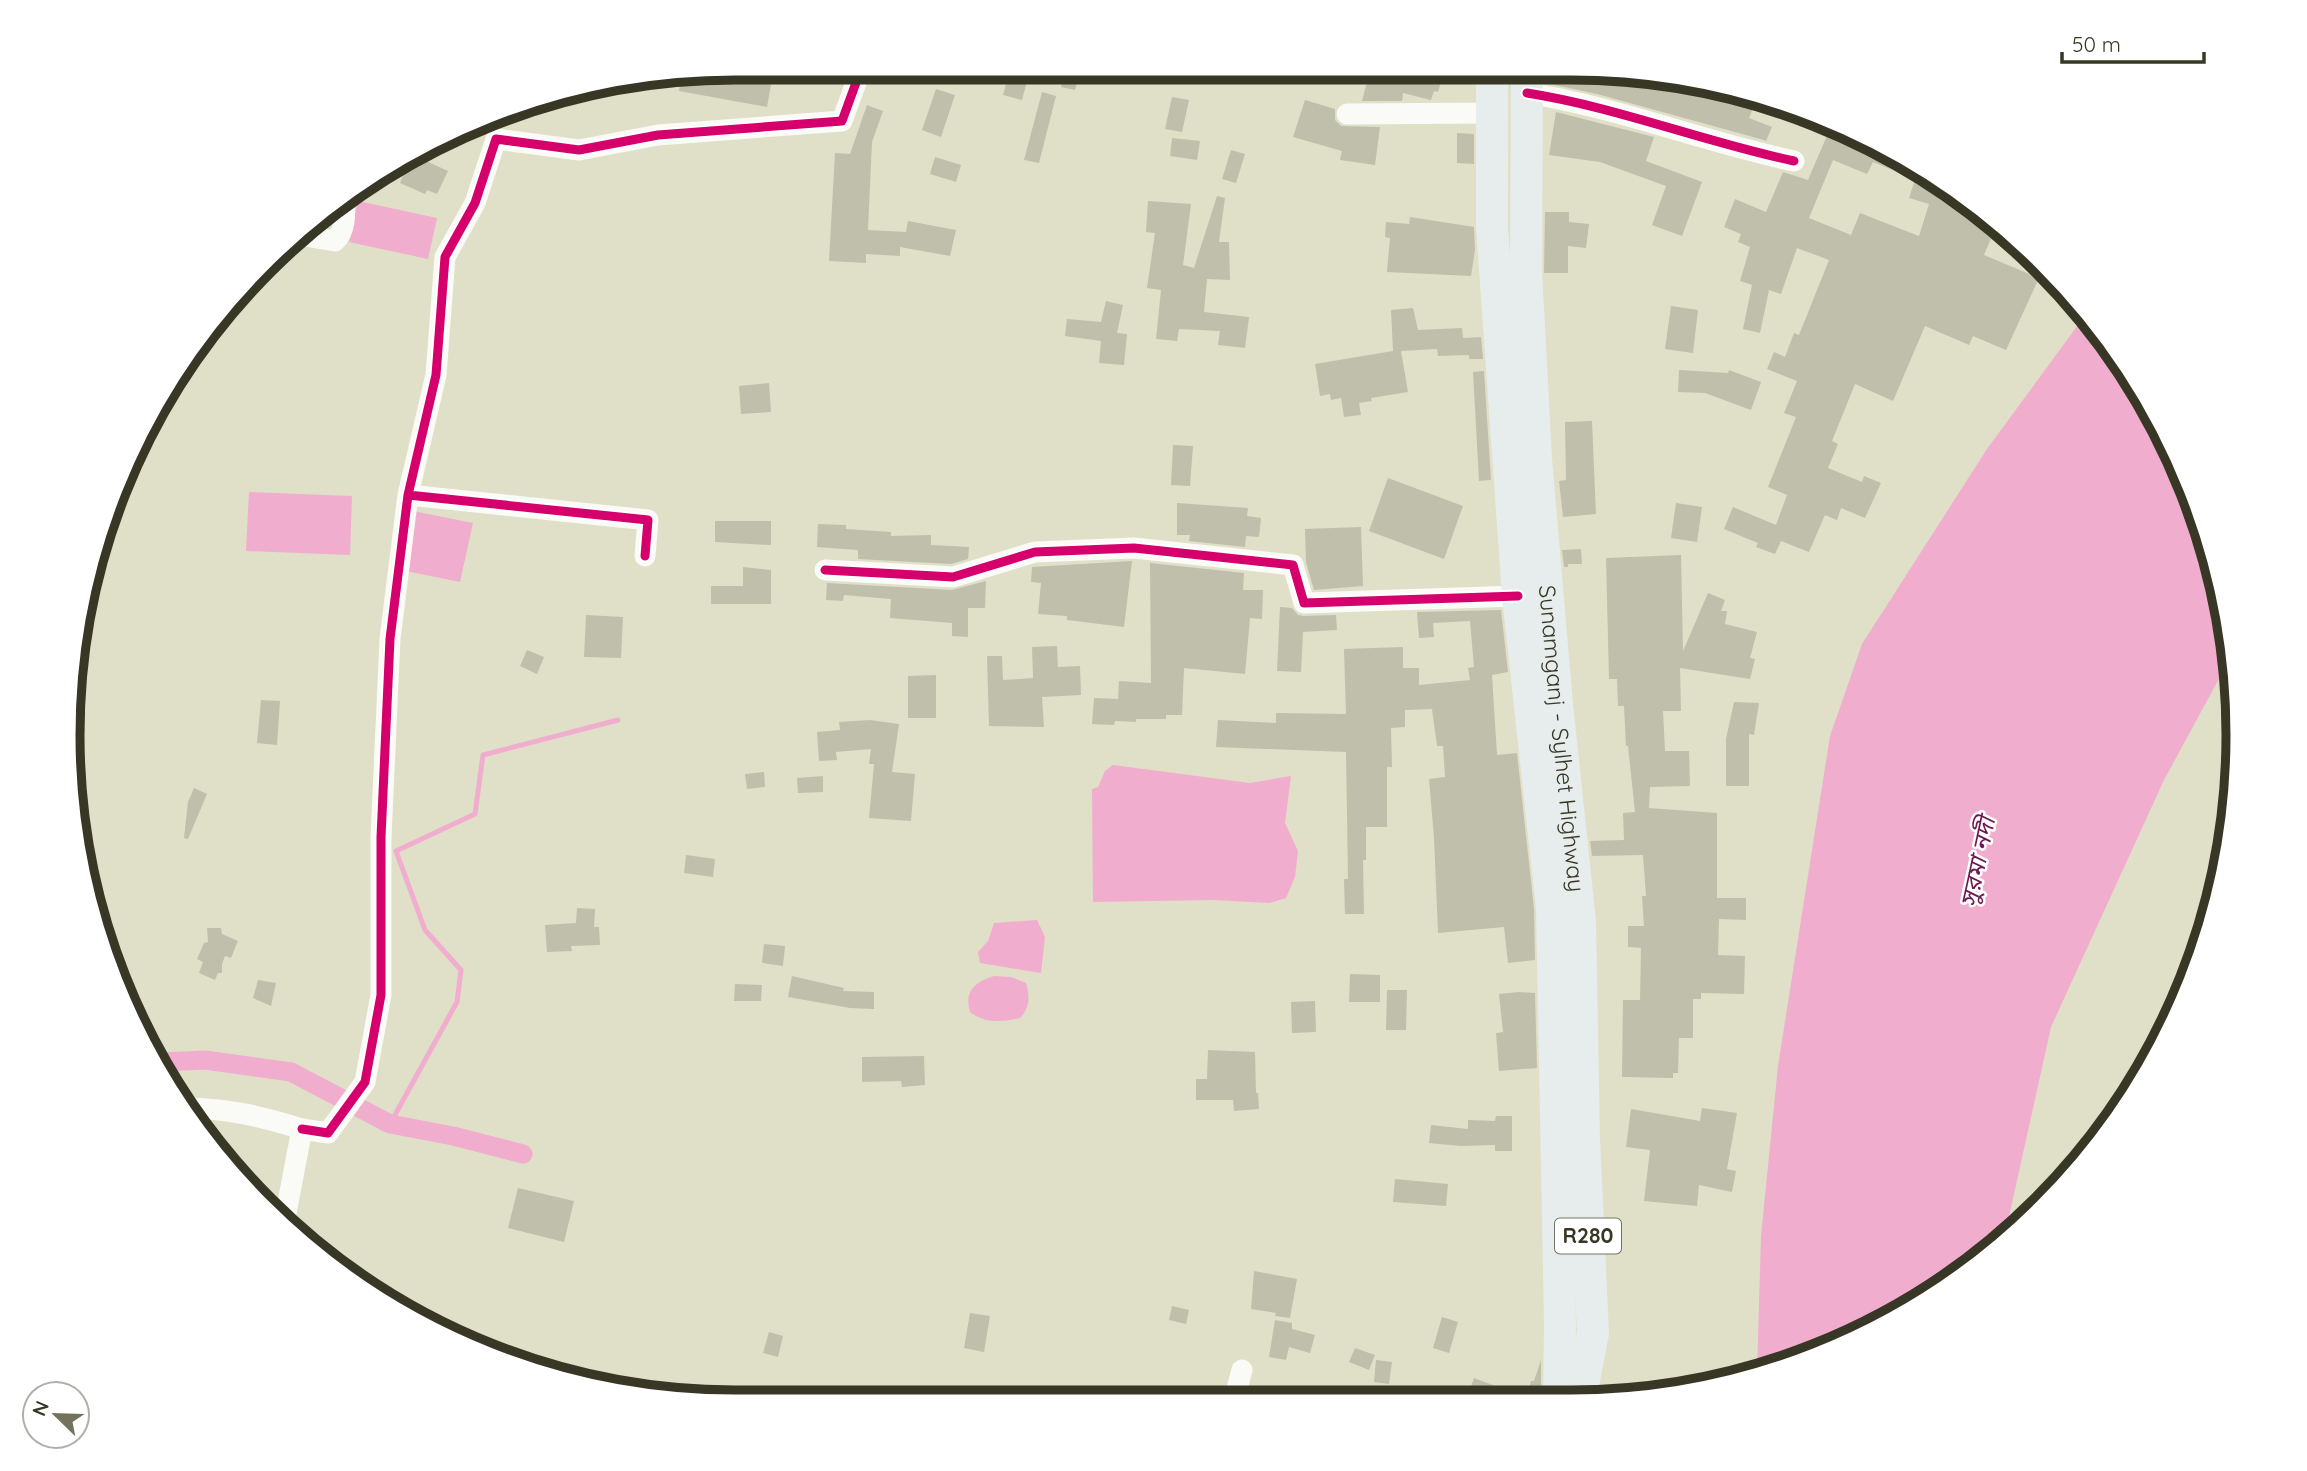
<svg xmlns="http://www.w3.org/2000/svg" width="2307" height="1471" font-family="Quicksand,'Noto Sans Bengali',sans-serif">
  <rect width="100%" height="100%" fill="#e0dfc8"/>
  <!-- water -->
  <path fill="#f1adce" d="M358,201l79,17 -9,41 -79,-17z
    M2086,314l64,88 53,119 30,132 -69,127 -113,247 -45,203 2,9 -141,95 -110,41 4,-139 17,-170 52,-330 32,-92 125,-195z
    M249,492l103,4 -2,59 -104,-4z
    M413,511l60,12 -13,59 -59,-12z
    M1113,765l137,18 41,-7 -6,47 13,28 -3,26 -9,21 -16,5 -58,-3 -119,2 -1,-113 6,-2 7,-16z
    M1037,920l8,17 -4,36 -61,-10 -2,-11 10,-11 6,-18z
    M994,976l17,1 15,6c4,13 4,25 -6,35 -18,4 -35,6 -50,-6 -6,-21 5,-30 24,-36z"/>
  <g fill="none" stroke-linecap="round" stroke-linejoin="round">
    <!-- stream -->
    <path stroke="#f1adce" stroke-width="5" d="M390,1124l67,-122 4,-32 -36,-40 -29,-79 79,-37 8,-59 135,-35"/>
    <!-- canal -->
    <path stroke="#f1adce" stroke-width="19" d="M161,1062l44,-2 86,12 99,52 63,12 70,18"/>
  </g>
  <!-- building -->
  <path fill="#c0bfac" d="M736,68h38l-7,39 -88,-16 2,-14z
    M1010,70h20l-8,30 -19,-5z
    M1065,70h15l-5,20 -14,-3z
    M1382,72l53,1 8,2 -5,17 -4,-1 -3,9 -28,-7 -1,8h-40l6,-23 12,3z
    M1550,73l87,1 19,7 3,-7 76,20 20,9 -6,15 23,9 -6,14 -2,-1 -167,-46 -51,-11z
    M936,89l19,6 -14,42 -19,-7z
    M1042,92l14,4 -17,67 -15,-3z
    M1172,97l17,3 -7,32 -17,-3z
    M1305,100l30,9v11l6,6 39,1 -5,38 -35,-5 2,-9 -49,-14z
    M867,105l16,6 -11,31 -4,88 38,2 2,-11 48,9 -6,26 -50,-9v9l-34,-2v9l-37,-2 6,-108 15,1z
    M1556,112l98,25 -8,24 56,21 -20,54 -30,-11 14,-39 -66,-24 -51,-7z
    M1829,131l18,8 3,-7 61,36 -4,8 -34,-14 -6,12 -34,-14 -24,58 42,17 9,-22 59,23 10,-32 -20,-6 9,-27 60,35 19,18 -13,31 55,23 -33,72 -33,-14 -4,9 -44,-19 -32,75 -38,-17 -23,57 6,3 -10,24 34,14 2,-6 17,7 -16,35 -24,-10 -4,12 -12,-5 -16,37 -28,-11 -6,13 -19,-7 2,-4 -34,-14 9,-22 43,18 11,-30 -19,-8 28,-70 -12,-4 13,-32 -30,-12 7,-17 11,5 9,-24 5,2 30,-75 -32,-12 -16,46 -12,-4 -9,43 -17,-4 9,-44 -12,-4 10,-34 -12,-5 3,-8 -17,-7 11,-28 31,13 17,-40 25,8z
    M1457,133l17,1v30l-17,-1z
    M1172,138l28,3 -3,19 -27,-4z
    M1231,150l14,4 -9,29 -14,-4z
    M415,156l33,15 -11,23 -10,-4 -2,4 -25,-11 10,-24z
    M935,157l26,8 -5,17 -26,-8z
    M1217,196l8,2 -6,44h10l1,38 -23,-1 -3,33 45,5 -4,31 -27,-3 2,-14 -41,-2 -2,12 -21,-2 5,-49 -14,-2 8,-55 -9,-1 2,-31 43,3 -8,61 11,3z
    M1545,212h24v10l20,2 -3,24 -18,-2v27h-24z
    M1410,217l64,10 1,23 -4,26 -84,-4 3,-34 -5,-1 1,-15 23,2z
    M1106,301l17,4 -6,28 10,1 -3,31 -25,-2 2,-22 -36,-5 2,-17 34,3z
    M1671,306l27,4 -5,43 -28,-4z
    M1413,308l5,22 44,-2 1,10 18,-1 2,22h-14v-4l-31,1 -1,-7 -36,2 7,41 -37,6 1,3 -13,2 2,12 -17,2 -3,-19 -10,2 -1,-6 -10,2 -5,-32 78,-13 -2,-41z
    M1679,370l49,3 1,-3 32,12 -10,28 -46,-17 -27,-1z
    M1484,371l7,109 -12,1 -6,-109z
    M769,383l2,29 -30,2 -2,-28z
    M1592,421l4,93 -33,3 -4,-36 7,-1 -1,-58z
    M1173,445l20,1 -3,40 -19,-1z
    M1388,478l75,28 -19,53 -75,-28z
    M1177,503l71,5 -1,8 14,2 -2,19 -13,-1 -1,11 -56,-6 1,-6h-13z
    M1676,503l26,4 -5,35 -26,-4z
    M715,521h56v24l-56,-3z
    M818,524l28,1v4l45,3v4l40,-1v10l38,2 -1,12 -17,5 -93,-5v-9l-41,-3z
    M1361,527l2,59 -49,4 -8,-28 -1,-33z
    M1581,549l1,15h-14v3h-4l-2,-17z
    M1681,555l2,96 25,-58 17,7 -4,11h6l-2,13 32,8 -7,26 5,1 -5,20 -70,-11 1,43h-18l2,40h24l1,35 -40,1 -1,21 68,5v85h29v22l-27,-1 -1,36 27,1 -1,38 -43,-1v6h-8v39h-14l-1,35h-5v5l-51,-1 1,-77h17l1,-52 -13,-1v-21h16l-2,-30h4l-3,-41 -51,1 -2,-15 34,-1 -1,-27 12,-1 -7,-66h-2l-2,-40h-6l-1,-27h-8l-3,-121z
    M1132,561l-8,66 -57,-7v-4l-29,-2 3,-31 -10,-1 1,-15z
    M1150,563l94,10 -1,17h20l-1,29 -12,-1 -5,56 -61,-6 -2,47h-16v4h-30v3l-21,-1 -1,4 -22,-1 2,-26 24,1 1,-18 32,2z
    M743,567l28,3v34h-60v-18h32z
    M986,581l-1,27h-17v29l-16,-1v-13l-62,-5 1,-19 -47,-4 -1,6 -17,-1 1,-17 125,7z
    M1280,607l12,1 6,7 6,1 32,-1 1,15 -34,2 -2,40 -24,-1z
    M1501,610l7,62 -16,3 5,80 20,-2 17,156 1,51 -27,3 -4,-36 -66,6 -4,-95 -5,-59 16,-2 -2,-31h-6l-5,-37 -27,1v17l-14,1 1,39h-5v60h-21v33h-3l1,54h-19l-1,-35h4l-2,-127 -130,-5 2,-27 58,3v-10l70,1 -2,-65 59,-2v21h16v17l51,-5 -2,-12 6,-1 -4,-46 -37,2 1,14 -15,1 -2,-26z
    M586,615l37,2 -2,41 -37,-1z
    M1057,646l1,21 22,-1 1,29 -39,2 2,30 -55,-1 -2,-70h15l1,24 30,-2 -1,-31z
    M527,650l17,7 -7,17 -17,-8z
    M936,675v43h-28v-42z
    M261,700l19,1 -3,44 -20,-2z
    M1734,702l25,1 -5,32 -5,-1v52h-23v-47z
    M870,720l29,4 -7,48 23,2 -4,47 -42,-3 5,-54h-5l2,-15 -35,3 1,8 -18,1 -2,-29 23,-2 -1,-8z
    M764,772l1,15 -18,2 -2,-15z
    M823,776v16l-25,1 -1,-15z
    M194,788l13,6 -19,45 -4,-1 4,-36z
    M686,855l29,4 -2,18 -29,-4z
    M577,908l18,1 -1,18h5l1,18 -29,1 1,5 -25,1 -2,-27 31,-2z
    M207,928h14l1,6 16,7 -7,17 -6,-2 -3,8v9h-4l-3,7 -16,-7 4,-11 -6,-3 7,-16 4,-1z
    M764,944l21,2 -2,20 -21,-3z
    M1350,974l30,1v27h-31z
    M792,976l52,12 -1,3 31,1v17l-24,-1 -62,-11z
    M258,980l18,3 -5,23 -18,-8z
    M735,984l27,1 -1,16h-27z
    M1387,990h20l-1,40h-20z
    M1519,992l16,1 2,75 -38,3 -3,-38 7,-1 -4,-38z
    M1315,1001l1,31 -24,1 -1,-31z
    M1208,1050l47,2 1,41h2l1,16 -25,2 -1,-11h-37v-21h11z
    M924,1056l1,29 -23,2 -1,-6 -39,1v-25z
    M1702,1108l35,5 -10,56 9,2 -4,21 -33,-7 -2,21 -53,-5 6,-51 -24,-3 5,-38 69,12z
    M1496,1116h16v35h-17v-6l-34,1 -32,-3 2,-18 37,4v-9l27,1z
    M1395,1179l53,5 -2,22 -53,-4z
    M518,1188l56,13 -10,41 -56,-14z
    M1254,1271l43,8 -7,39 -15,-2 1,-3 -25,-4z
    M1172,1306l17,4 -3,14 -17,-4z
    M970,1313l20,3 -6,36 -20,-4z
    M1442,1317l16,5 -9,31 -16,-5z
    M1275,1320l17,3v6l23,6 -5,18 -21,-6 -3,13 -17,-3z
    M769,1332l14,4 -5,21 -15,-4z
    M1355,1348l20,7 -6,15 -20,-8z
    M1376,1360l16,2 -3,22 -15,-2z
    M1541,1360v41h-75l8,-23 53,20 4,-17h3z"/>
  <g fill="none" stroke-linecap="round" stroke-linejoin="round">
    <!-- minor -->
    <path stroke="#fafaf7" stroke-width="21" d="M1527,93c90,14 177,49 267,68
      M1347,114l145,-1
      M305,236l30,5c10,-9 11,-28 8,-40
      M408,495l28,-120 9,-118 30,-54 21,-64 83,11 79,-15 184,-14 19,-52
      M825,570l128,7 82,-25 99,-4 159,17 11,38 214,-7
      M182,1108c43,0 79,8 120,21l-17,89
      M302,1129l26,4 37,-51 16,-87v-158l9,-198 18,-144 240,25 -3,36
      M1234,1400l8,-30"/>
    <!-- primary -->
    <g stroke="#e7edec" stroke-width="32">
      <path d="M1492,73v154l26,369 34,312 8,416 -1,77"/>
      <path id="s1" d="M1527,73l-1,198 10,188 21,245 23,218 4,217 9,194 -13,68"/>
    </g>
    <!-- cycleway casing -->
    <g stroke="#fff" stroke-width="13">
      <path id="cycleway" d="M1527,93c90,14 177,49 267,68
        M408,495l28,-120 9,-118 30,-54 21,-64 83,11 79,-15 184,-14 19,-52
        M825,570l128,7 82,-25 99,-4 159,17 11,38 214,-7
        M302,1129l26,4 37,-51 16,-87v-158l9,-198 18,-144 240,25 -3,36"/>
    </g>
    <!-- cycleway -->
    <use href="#cycleway" stroke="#d6006c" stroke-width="9"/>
  </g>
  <g text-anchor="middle" stroke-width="5" stroke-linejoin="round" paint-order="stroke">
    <!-- shield labels -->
    <rect fill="#fff" stroke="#747367" stroke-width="2" x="1555" y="1218.5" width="66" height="35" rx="5"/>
    <g font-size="21" font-weight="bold" fill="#383726">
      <text x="1588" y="1243">R280</text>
    </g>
    <!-- street labels -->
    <g font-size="23" fill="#383726" stroke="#fff">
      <text dy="8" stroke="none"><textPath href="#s1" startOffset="667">Sunamganj - Sylhet Highway</textPath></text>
    </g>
    <!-- water labels -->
    <g font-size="24" font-style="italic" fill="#6d1951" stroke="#fff">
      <text transform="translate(1978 862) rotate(-78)" y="8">সুরমা নদী</text>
    </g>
  </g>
  <!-- crop -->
  <path d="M0 0H2307V1471H0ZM735 80H1571A655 655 0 0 1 2226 735V735A655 655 0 0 1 1571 1390H735A655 655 0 0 1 80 735V735A655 655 0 0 1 735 80Z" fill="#fff" fill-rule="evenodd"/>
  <path fill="none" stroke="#383726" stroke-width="9" d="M735 80H1571A655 655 0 0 1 2226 735V735A655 655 0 0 1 1571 1390H735A655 655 0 0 1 80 735V735A655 655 0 0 1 735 80Z"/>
  <!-- north arrow -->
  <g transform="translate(56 1415) rotate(293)"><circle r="33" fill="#ffffff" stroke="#afafa8" stroke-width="2"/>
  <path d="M0-5L12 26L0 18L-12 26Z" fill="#73725f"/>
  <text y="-10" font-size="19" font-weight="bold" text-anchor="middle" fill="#383726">N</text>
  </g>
  <!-- scale -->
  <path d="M2062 52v10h142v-10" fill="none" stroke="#383726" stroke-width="3.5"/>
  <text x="2072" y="52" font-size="21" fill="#383726" stroke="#ffffff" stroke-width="5" paint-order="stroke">50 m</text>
</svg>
